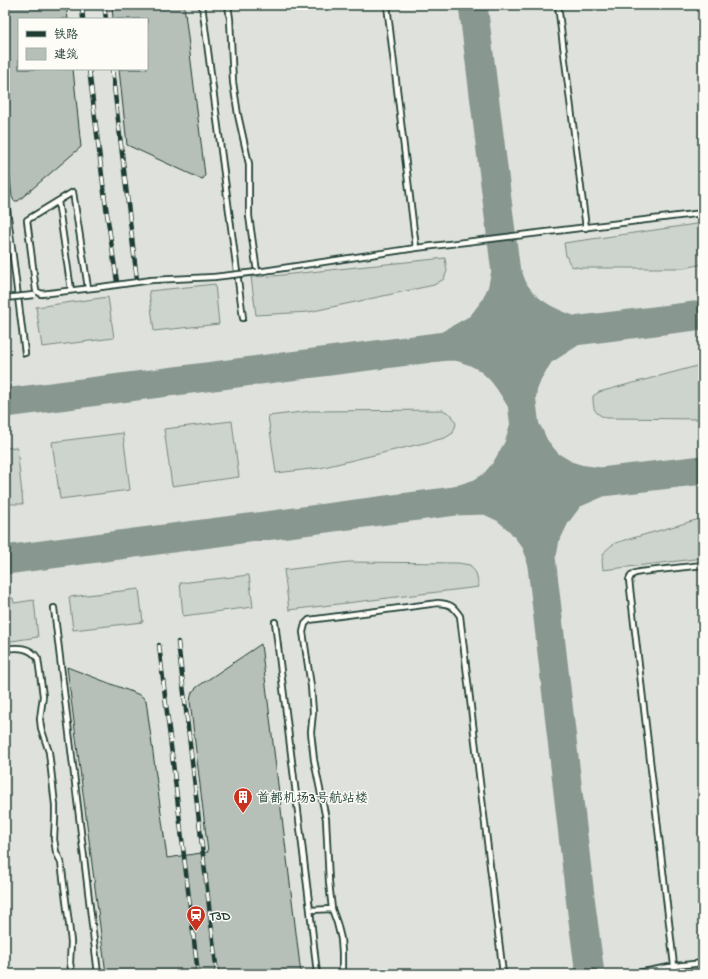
<svg xmlns="http://www.w3.org/2000/svg" width="708" height="979" font-family="'Gochi Hand','LXGW WenKai TC',sans-serif">
  <rect width="100%" height="100%" fill="#f0f1eb"/>
  <filter id="ink" filterUnits="userSpaceOnUse"><feTurbulence type="fractalNoise" baseFrequency=".025" numOctaves="2"/><feDisplacementMap in="SourceGraphic" scale="8" xChannelSelector="R" yChannelSelector="G"/><feConvolveMatrix kernelMatrix="1 2 1 2 8 2 1 2 1" color-interpolation-filters="sRGB"/></filter>
  <g filter="url(#ink)">
    <!-- built -->
    <path fill="#dfe2dc" fill-rule="evenodd" d="M5,5h698v969h-698zM19,19h128v50h-128z"/>
    <!-- grass -->
    <path fill="#cdd3cd" stroke="#768880" d="M703,223v41l-18,4h-104l-10,-2 -5,-10 -2,-13z
      M445,258l2,13 -3,8 -10,6 -125,27 -53,3 -5,-38 22,-1 84,-9z
      M215,284l4,40 -65,7 -5,-40z
      M108,297l6,41 -72,9 -6,-40z
      M697,366h6v53l-97,-1c-12,-5 -13,-8 -13,-22l6,-4z
      M443,410l9,5 4,9 -3,9 -8,5 -125,30 -44,5 -8,-57 43,-5z
      M232,421l7,56 -67,9 -8,-57z
      M123,433l7,57 -70,9 -8,-57z
      M17,447l6,57h-18v-56z
      M703,518v40l-100,12c-2,-15 -1,-18 12,-27z
      M348,562l110,1 12,2 6,8 3,14 -190,23 -5,-40z
      M249,575l4,32 -70,9 -3,-33z
      M139,589l4,33 -70,8 -4,-33z
      M13,598l1,5 20,-3 4,37 -33,5v-43z"/>
    <g fill="none" stroke-linecap="round" stroke-linejoin="round">
      <!-- taxiway -->
      <path stroke="#889790" stroke-width="29" d="M473,5l68,552 40,348 9,69
        M505,276l-3,15 -7,16 -15,20 -34,19c6,0 13,0 18,2 29,8 42,26 56,51
        M509,278c2,6 4,12 8,17 13,19 35,29 57,36l-33,21 -12,19 -6,15 -1,8
        M5,403l441,-57 68,-9 60,-6 129,-16
        M524,428l-6,20 -13,23 -12,14 -13,8 -25,8 32,-1 19,9 14,12 15,19 4,10
        M528,433l7,15 13,16 18,11 13,4 22,3 -30,13 -15,20 -11,23 -2,12
        M5,560l450,-59 78,-11 170,-20"/>
    </g>
    <!-- building -->
    <path fill="#b6bfb8" stroke="#1f3d34" d="M5,5h61l2,14h-49v50h54l8,78 -63,54h-4l-2,-4 -7,-65z
      M112,5h72l21,170 -2,4 -4,-1 -72,-33 -8,-76h28v-50h-34z
      M261,644l40,330h-195l-39,-307 73,28 6,5 21,158 41,-6 -18,-151 1,-5 1,-4 5,-5z"/>
    <g fill="none" stroke-linecap="round" stroke-linejoin="round">
      <!-- service casing -->
      <g stroke="#1f3d34" stroke-width="8">
        <path id="service" d="M202,5l41,313
          M228,5l2,14 3,63 5,33 11,49v52l8,56 159,-24 287,-35
          M387,5l29,243
          M558,5l28,223
          M5,193l20,160
          M58,201l15,-9 15,96
          M152,280l62,-3
          M41,294l60,-7
          M42,294l-6,-3 -9,-71 31,-19 13,89
          M54,608l44,366
          M275,622l35,288 7,64
          M5,649c13,-2 26,-2 33,10l5,37 -3,23 1,9 8,24 6,53v13l-1,21 2,13 5,10 8,62 2,18 -1,21 2,11
          M310,910l22,-1
          M342,974v-21l-1,-14 -4,-16 -5,-14 -3,-27 -3,-63 -12,-59 -3,-28 2,-20 -2,-26 -8,-54 2,-8 4,-4 129,-17c13,1 15,3 22,13l43,358
          M632,974l43,-8 28,-3
          M675,974l-46,-394c2,-6 5,-7 11,-8l63,-7"/>
      </g>
      <!-- service -->
      <use href="#service" stroke="#fdfcf7" stroke-width="4.5"/>
      <!-- rail casing -->
      <g stroke="#1f3d34" stroke-width="4.5">
        <path id="rail" d="M82,5l1,14
          M104,5l2,14
          M89,69l16,131 12,82
          M112,69l25,211
          M178,642l39,332
          M159,645l39,329"/>
      </g>
      <!-- rail -->
      <use href="#rail" stroke="#fdfcf7" stroke-width="3" stroke-dasharray="9" stroke-linecap="butt"/>
      <!-- service-bridge casing -->
      <g stroke="#1f3d34" stroke-width="8" stroke-linecap="butt">
        <path id="service-bridge" d="M214,277l43,-5
          M101,287l51,-7
          M5,298l29,-3"/>
      </g>
      <!-- service-bridge -->
      <use href="#service-bridge" stroke="#fdfcf7" stroke-width="4.5"/>
    </g>
  </g>
  <!-- icons -->
  <defs>
    <g id="building-pin" transform="scale(1)"><path d="M0 17L-7.5 6A9.5 9.5 0 1 1 7.5 6Z" fill="#c8321e" stroke="#fdfcf7"/><path d="M-4-6H4V6H1V3H-1V6H-4ZM-2.5-4.3h1.7v1.8h-1.7ZM.8-4.3h1.7v1.8H.8ZM-2.5-1h1.7V.8h-1.7ZM.8-1h1.7V.8H.8Z" fill="#fff"/></g>
    <g id="station-pin" transform="scale(1)"><path d="M0 17L-7.5 6A9.5 9.5 0 1 1 7.5 6Z" fill="#c8321e" stroke="#fdfcf7"/><path d="M-3-6H3Q5-6 5-4V2Q5 4 3 4L4.5 6H3L1.5 4h-3L-3 6H-4.5L-3 4Q-5 4-5 2V-4Q-5-6-3-6ZM-3.5-4v3h7v-3ZM-3.5 1v1.5H-2V1ZM2 1v1.5H3.5V1Z" fill="#fff"/></g>
  </defs>
  <g fill-rule="evenodd">
    <use href="#building-pin" x="243" y="797"/>
    <use href="#station-pin" x="196" y="915"/>
  </g>
  <g text-anchor="middle" stroke-width="3" stroke-linejoin="round" paint-order="stroke">
    <!-- poi labels -->
    <g font-size="13" fill="#1f3d34" stroke="#fdfcf7" text-anchor="start">
      <text x="257" y="802">首都机场3号航站楼</text>
      <text x="210" y="920">T3D</text>
    </g>
  </g>
  <!-- margin -->
  <rect width="708" height="979" fill="none" stroke="#fdfcf7" stroke-width="20"/>
  <rect x="10" y="10" width="688" height="959" fill="none" stroke="#1f3d34" stroke-width="1.5" filter="url(#ink)"/>
  <!-- legend -->
  <rect x="18" y="18" width="130" height="52" fill="#fdfcf7" stroke="#a4b0a9"/>
  <rect x="26" y="31" width="20" height="6" fill="#1f3d34" stroke="#a4b0a9"/>
  <text x="54" y="38" font-size="12" fill="#1f3d34">铁路</text>
  <rect x="26" y="48" width="20" height="12" fill="#b6bfb8" stroke="#a4b0a9"/>
  <text x="54" y="58" font-size="12" fill="#1f3d34">建筑</text>
</svg>
